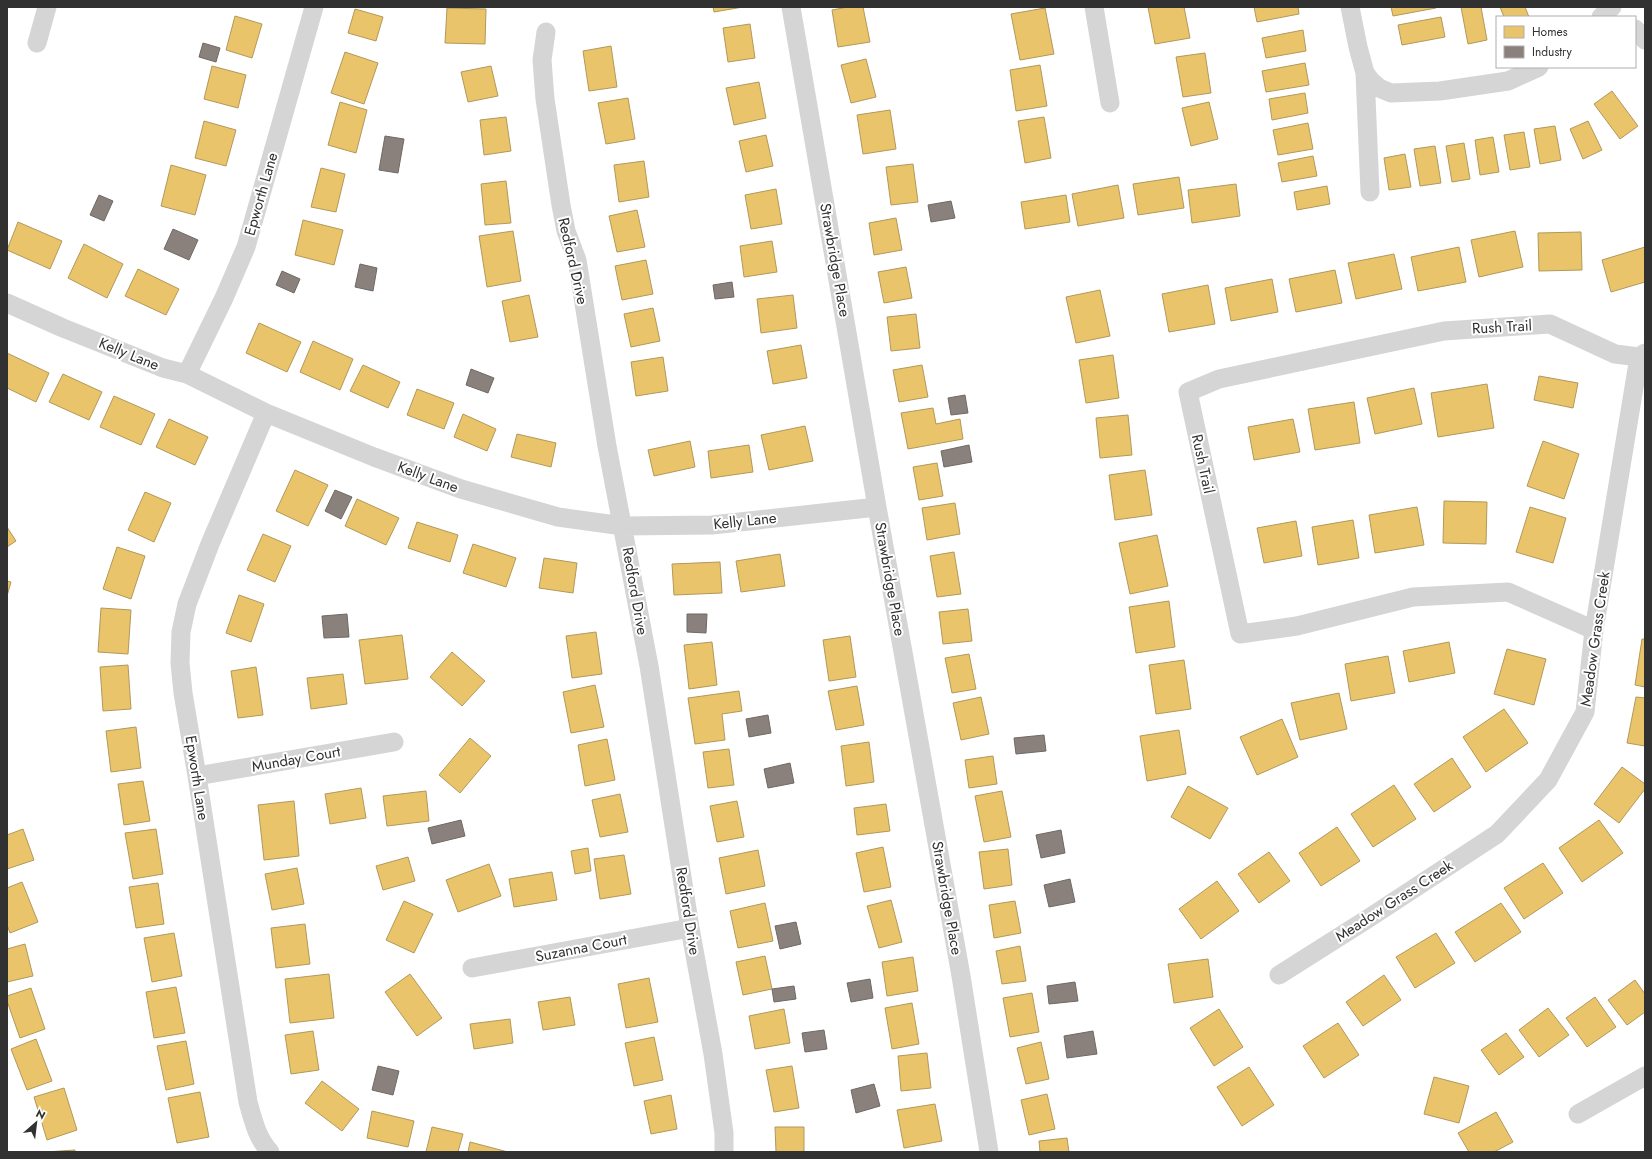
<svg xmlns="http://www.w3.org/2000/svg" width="1652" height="1159" font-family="Jost,sans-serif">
  <rect width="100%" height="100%" fill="#fff"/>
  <!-- homes -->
  <path fill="#e9c46a" stroke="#b29859" d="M713,7h30l-29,5z
    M848,7h15l7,35 -32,5 -6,-37z
    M1148,7h36l6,31 -35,6z
    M1254,7h44l1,7 -42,8z
    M1391,7h45v1l-43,8z
    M1461,7h20l6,33 -19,4z
    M1500,7h25l4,10h-25z
    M447,8l39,1 -1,35 -40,-1z
    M1045,8l9,46 -34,6 -9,-46z
    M355,9l28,8 -7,24 -28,-8z
    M235,16l27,8 -10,34 -26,-8z
    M1441,17l4,20 -43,8 -4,-20z
    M750,24l5,34 -27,4 -5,-34z
    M1303,30l3,21 -40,7 -4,-20z
    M611,46l6,41 -28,4 -6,-40z
    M345,52l33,11 -14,41 -33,-11z
    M1205,53l6,40 -28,4 -7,-40z
    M866,59l10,38 -25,6 -10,-38z
    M1305,63l4,22 -43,7 -4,-21z
    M1040,65l7,41 -31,5 -6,-41z
    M212,66l34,9 -8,33 -34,-9z
    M491,66l7,30 -30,6 -7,-30z
    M759,82l7,36 -32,7 -8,-37z
    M1612,91l26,35 -18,13 -26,-35z
    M1305,93l3,20 -36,7 -3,-21z
    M628,98l7,41 -29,5 -8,-41z
    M340,102l27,8 -11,43 -28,-8z
    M1209,102l9,37 -27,7 -9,-38z
    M890,110l6,39 -33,5 -6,-39z
    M506,117l5,34 -27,4 -4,-35z
    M1044,117l7,41 -26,5 -7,-42z
    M204,121l32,9 -10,36 -31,-8z
    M1588,121l14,29 -19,9 -13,-30z
    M1308,123l5,26 -35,6 -5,-25z
    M1555,126l6,34 -21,4 -6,-35z
    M1524,132l6,35 -20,3 -6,-35z
    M766,135l7,31 -27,6 -7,-31z
    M1493,137l6,35 -19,3 -5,-35z
    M1464,143l6,36 -18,3 -6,-36z
    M1435,146l6,37 -21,3 -6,-37z
    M1405,154l6,33 -22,3 -5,-32z
    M1313,156l4,20 -35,6 -4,-19z
    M644,161l5,36 -30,5 -5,-37z
    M913,164l5,38 -27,3 -5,-38z
    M171,165l35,10 -11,40 -34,-9z
    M321,168l24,6 -9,38 -25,-5z
    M1179,177l5,31 -46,7 -5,-31z
    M506,181l5,42 -26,2 -4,-41z
    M1236,184l4,32 -48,7 -4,-33z
    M1118,185l6,33 -46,8 -6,-32z
    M1327,186l3,18 -33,6 -3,-18z
    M776,189l6,35 -31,5 -6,-34z
    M1066,195l4,27 -45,7 -4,-27z
    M637,210l8,37 -28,5 -8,-36z
    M896,218l6,32 -28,5 -5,-32z
    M303,220l40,10 -9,35 -39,-10z
    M18,222l44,19 -12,28 -43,-19z
    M513,231l8,50 -34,6 -8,-51z
    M1515,231l8,36 -44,10 -8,-37z
    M1581,232l1,38 -43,1 -1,-38z
    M772,241l5,31 -33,5 -4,-31z
    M84,244l39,20 -16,34 -39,-20z
    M1459,247l7,35 -48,9 -7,-34z
    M1645,247v35l-34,10 -9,-32z
    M1394,254l8,35 -46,10 -8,-36z
    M646,260l7,34 -31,6 -7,-34z
    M906,267l6,31 -28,5 -6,-31z
    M138,269l41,20 -13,26 -41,-19z
    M1335,270l7,33 -46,9 -7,-33z
    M1272,279l6,33 -47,9 -6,-33z
    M1208,285l7,39 -46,8 -7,-38z
    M1100,290l10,46 -34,7 -10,-46z
    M529,295l9,42 -28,5 -8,-41z
    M793,295l4,33 -36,5 -4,-34z
    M653,308l7,33 -29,6 -7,-33z
    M916,314l4,34 -29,3 -4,-34z
    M259,323l42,19 -14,30 -41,-19z
    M313,341l40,18 -13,31 -40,-18z
    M801,345l6,33 -34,6 -6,-33z
    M7,353l42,20 -13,29 -29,-14z
    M1113,355l6,43 -33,5 -7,-43z
    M663,357l5,34 -32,5 -5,-34z
    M363,365l37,17 -12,26 -38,-17z
    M922,365l6,32 -29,5 -6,-32z
    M63,374l39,18 -13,28 -40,-18z
    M1539,376l39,7 -5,25 -39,-8z
    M1487,384l7,44 -56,9 -7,-44z
    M1414,388l8,36 -47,10 -8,-36z
    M417,389l37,14 -10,26 -37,-14z
    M114,396l41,18 -14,31 -41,-18z
    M1354,402l6,41 -45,7 -7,-41z
    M933,408l3,16 24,-5 3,20 -55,10 -7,-36z
    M463,414l33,15 -9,22 -33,-14z
    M1128,415l4,40 -32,3 -4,-40z
    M169,419l39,18 -13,28 -39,-18z
    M1293,419l7,33 -46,8 -6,-33z
    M805,426l8,35 -44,9 -8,-35z
    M517,434l39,9 -5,24 -40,-10z
    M690,441l5,26 -41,9 -6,-26z
    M1543,441l36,13 -15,45 -37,-13z
    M749,445l4,27 -42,6 -3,-27z
    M937,463l6,33 -24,4 -6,-33z
    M295,470l33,15 -20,41 -32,-15z
    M1145,470l7,45 -37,5 -6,-45z
    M145,492l26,11 -17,39 -26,-12z
    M357,499l42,19 -13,27 -41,-19z
    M1444,501l43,1 -1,42 -43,-1z
    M955,503l5,31 -33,6 -5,-32z
    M1417,507l7,38 -49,8 -6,-38z
    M1530,507l36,11 -13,45 -37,-11z
    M1353,520l6,38 -41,7 -6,-38z
    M1296,521l6,35 -38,7 -7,-35z
    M417,522l41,13 -8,27 -42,-14z
    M7,527l9,14 -9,6z
    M263,534l28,12 -16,36 -28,-12z
    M1157,535l11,51 -38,8 -11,-51z
    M473,544l43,14 -10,29 -43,-14z
    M117,547l28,9 -14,43 -28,-10z
    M954,552l7,42 -24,3 -7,-41z
    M780,554l5,32 -44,6 -5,-31z
    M544,558l33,5 -4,30 -34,-5z
    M720,562l2,31 -48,2 -2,-31z
    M7,581l4,1 -4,14z
    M239,595l25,9 -13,38 -25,-9z
    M1169,601l6,46 -39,6 -7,-46z
    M101,608l30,2 -3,44 -30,-2z
    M968,609l4,32 -29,3 -4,-32z
    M596,632l6,42 -30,4 -6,-42z
    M402,635l6,44 -43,5 -6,-44z
    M850,636l6,41 -27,4 -6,-41z
    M1642,639h3v48l-10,-2z
    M712,642l5,43 -28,4 -5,-44z
    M1449,642l6,31 -46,9 -6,-31z
    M1507,649l39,10 -12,46 -40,-11z
    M452,652l33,29 -23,25 -32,-29z
    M969,654l7,35 -24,4 -7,-35z
    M1388,656l7,37 -44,8 -6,-37z
    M1184,660l7,49 -35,5 -7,-49z
    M128,665l3,44 -28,2 -3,-44z
    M256,667l7,48 -25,3 -7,-47z
    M343,674l4,30 -36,5 -4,-31z
    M595,685l9,42 -33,6 -8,-41z
    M857,686l7,39 -28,5 -8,-39z
    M739,691l3,20 -20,3 3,26 -30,4 -7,-46z
    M1339,693l8,36 -47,11 -9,-37z
    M981,697l8,37 -28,6 -8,-37z
    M1636,697l9,1v48l-18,-3z
    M1504,709l24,34 -42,29 -23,-35z
    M1282,719l16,38 -41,18 -17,-38z
    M136,727l5,41 -30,4 -5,-41z
    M1179,730l7,44 -39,7 -7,-45z
    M470,738l21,18 -31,37 -21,-18z
    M607,739l8,41 -30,6 -7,-41z
    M869,742l5,40 -28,4 -5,-40z
    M729,749l5,36 -26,3 -5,-36z
    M993,756l4,28 -28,4 -4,-28z
    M1452,758l19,29 -37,25 -20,-28z
    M1622,767l23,17v5l-26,34 -25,-19z
    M143,781l7,40 -26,4 -6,-41z
    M1394,785l22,34 -43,28 -22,-33z
    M1188,786l40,22 -18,31 -39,-22z
    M361,788l5,30 -36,6 -5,-30z
    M426,791l3,30 -42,5 -4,-30z
    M1002,791l9,46 -27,5 -9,-46z
    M620,794l8,38 -28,5 -8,-37z
    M294,801l5,55 -35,4 -6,-55z
    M737,801l7,36 -27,5 -7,-36z
    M886,804l4,27 -33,4 -3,-27z
    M1599,820l24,33 -41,29 -23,-34z
    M1337,827l23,34 -39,25 -22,-33z
    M23,829l11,31 -27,9v-34z
    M156,829l7,45 -30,5 -8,-46z
    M883,847l8,40 -27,5 -8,-39z
    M588,848l3,23 -16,3 -4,-23z
    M1008,849l4,36 -28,4 -5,-37z
    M758,850l7,36 -39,8 -7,-36z
    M1269,852l21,29 -31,22 -21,-29z
    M624,855l7,39 -31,5 -6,-40z
    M408,857l7,24 -32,9 -7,-24z
    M1543,863l20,30 -39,26 -20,-31z
    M489,864l12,32 -43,16 -12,-32z
    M297,868l7,36 -32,6 -7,-36z
    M552,872l5,28 -43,7 -5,-28z
    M1217,881l22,30 -38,28 -22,-30z
    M22,882l16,40 -28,11 -3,-8v-37z
    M158,883l6,41 -28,4 -7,-41z
    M891,900l11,42 -23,6 -12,-42z
    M404,901l29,13 -19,39 -28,-13z
    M1015,901l6,32 -27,5 -5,-33z
    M765,903l8,38 -35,7 -8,-37z
    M1501,903l20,29 -46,30 -20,-30z
    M305,924l5,40 -34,4 -5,-40z
    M174,933l8,43 -30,6 -8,-44z
    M1436,933l19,30 -40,25 -19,-31z
    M25,944l8,32 -26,6v-33z
    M1020,946l6,35 -24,3 -6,-33z
    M765,956l7,33 -29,6 -7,-33z
    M913,957l5,34 -31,5 -5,-34z
    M1208,959l5,38 -39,6 -6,-39z
    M329,974l5,44 -44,5 -5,-44z
    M410,974l32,44 -25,18 -32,-44z
    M1384,975l17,25 -38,26 -17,-24z
    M649,978l9,44 -32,6 -8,-44z
    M1635,980l10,14v18l-18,13 -19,-25z
    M176,987l9,46 -31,5 -8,-46z
    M31,988l14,41 -25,9 -13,-37v-5z
    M1032,993l7,39 -29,5 -7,-39z
    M570,997l5,28 -32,5 -5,-28z
    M1595,997l21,30 -29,20 -21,-29z
    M912,1003l7,41 -27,5 -7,-41z
    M1548,1008l21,27 -30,22 -20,-27z
    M784,1009l6,34 -35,6 -6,-33z
    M1219,1009l24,38 -29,19 -24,-38z
    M510,1019l3,24 -39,6 -4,-25z
    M1338,1023l21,32 -35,23 -21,-32z
    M313,1031l6,39 -28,4 -6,-39z
    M1506,1033l18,24 -25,18 -18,-25z
    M654,1037l9,43 -29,6 -9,-43z
    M36,1039l16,42 -25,9 -16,-41z
    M186,1041l8,43 -28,6 -9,-44z
    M1041,1042l8,37 -23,5 -9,-36z
    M927,1053l4,35 -30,3 -3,-35z
    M792,1066l7,42 -25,4 -8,-42z
    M1249,1067l25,38 -32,21 -25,-39z
    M1434,1077l35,9 -10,37 -35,-9z
    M322,1081l37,28 -17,22 -37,-28z
    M64,1088l13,42 -30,10 -13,-43z
    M200,1092l9,45 -32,6 -9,-45z
    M1047,1094l8,35 -26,6 -8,-35z
    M671,1095l6,34 -26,5 -7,-33z
    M935,1104l7,37 -38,7 -7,-38z
    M372,1111l42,10 -6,26 -41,-9z
    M1496,1112l17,30 -19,10h-25l-11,-19z
    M432,1127l31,7 -5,18h-32z
    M775,1127h29v25h-28z
    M1067,1138l2,14h-29l-1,-11z
    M470,1142l38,10h-40z
    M75,1150v2h-29z"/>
  <!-- industry -->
  <path fill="#8a817c" stroke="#6f6966" d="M203,43l17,5 -4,14 -17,-5z
    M385,136l19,3 -6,34 -19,-3z
    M99,195l14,6 -9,20 -14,-6z
    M951,201l4,17 -24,4 -3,-17z
    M173,229l25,11 -9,20 -25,-11z
    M360,264l17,4 -4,23 -18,-4z
    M282,271l18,8 -6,14 -18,-8z
    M732,282l2,15 -19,2 -2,-14z
    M471,369l23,9 -6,15 -22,-8z
    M965,395l3,18 -17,2 -3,-17z
    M969,445l3,17 -28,5 -3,-16z
    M335,490l17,7 -11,22 -16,-8z
    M347,614l2,23 -25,1 -2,-22z
    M687,614h20l-1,19 -19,-1z
    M768,715l3,18 -22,4 -3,-18z
    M1044,735l2,16 -30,3 -2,-16z
    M790,763l4,20 -26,5 -4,-19z
    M461,820l4,16 -33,8 -4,-16z
    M1061,830l4,23 -24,5 -5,-23z
    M1070,879l5,23 -26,5 -5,-22z
    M796,922l5,22 -21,5 -5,-23z
    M870,979l3,19 -22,4 -4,-19z
    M1075,982l3,19 -29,3 -2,-18z
    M794,986l2,13 -22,3 -2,-13z
    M824,1030l3,19 -22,3 -3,-19z
    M1093,1031l4,23 -30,4 -3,-22z
    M378,1066l21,5 -6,24 -21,-5z
    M874,1084l6,22 -24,7 -5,-23z"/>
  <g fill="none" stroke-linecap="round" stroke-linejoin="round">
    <!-- minor -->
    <path stroke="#d5d5d5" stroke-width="19" d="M791,7l86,500 84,469 28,176
      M1094,7l16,96
      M1350,7l8,40 7,26 6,8 8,7 12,5 49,-2 68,-10 31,-14
      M1601,17l11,-10
      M1635,29l10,11
      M546,32l-4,28 3,39 16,106 5,26 11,29 30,186 42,220 41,262 23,126 11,79v19
      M37,43l10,-36
      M1365,73l5,119
      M7,303l56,25 100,40 24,6 79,39 108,44 87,32 97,28 65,9 89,-1 165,-18
      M187,374l37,-76 22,-51 68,-240
      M266,413l-56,131 -23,60 -6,28 -1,31 3,30 14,83 51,326c5,18 9,36 22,50
      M1594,630l-86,-38 -95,5 -116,29 -57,8 -52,-242 31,-13 225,-48 106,-7 65,30 24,3
      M197,776l197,-34
      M472,968l218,-40
      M1279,975l90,-57 128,-84 51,-54 37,-68 9,-82 45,-273 6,-4
      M1578,1114l67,-38"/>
  </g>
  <g text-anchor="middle" stroke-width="4" stroke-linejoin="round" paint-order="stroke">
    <!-- street labels -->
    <g font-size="15" fill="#313131" stroke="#fff">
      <text transform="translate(261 194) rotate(-74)" y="5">Epworth Lane</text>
      <text transform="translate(835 260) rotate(80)" y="5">Strawbridge Place</text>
      <text transform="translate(573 261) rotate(77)" y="5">Redford Drive</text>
      <text transform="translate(1502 327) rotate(-3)" y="5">Rush Trail</text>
      <text transform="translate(129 354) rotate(22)" y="5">Kelly Lane</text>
      <text transform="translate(1203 464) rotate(78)" y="5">Rush Trail</text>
      <text transform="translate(428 477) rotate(20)" y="5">Kelly Lane</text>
      <text transform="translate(745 521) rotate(-6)" y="5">Kelly Lane</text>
      <text transform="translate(890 579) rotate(80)" y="5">Strawbridge Place</text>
      <text transform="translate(635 591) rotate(80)" y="5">Redford Drive</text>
      <text transform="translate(1595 639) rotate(-82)" y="5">Meadow Grass Creek</text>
      <text transform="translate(296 759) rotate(-10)" y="5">Munday Court</text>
      <text transform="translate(197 778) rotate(81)" y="5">Epworth Lane</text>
      <text transform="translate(947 898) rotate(80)" y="5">Strawbridge Place</text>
      <text transform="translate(1394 901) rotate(-33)" y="5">Meadow Grass Creek</text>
      <text transform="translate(688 911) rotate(81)" y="5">Redford Drive</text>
      <text transform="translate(581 948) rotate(-11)" y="5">Suzanna Court</text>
    </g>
  </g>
  <!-- border -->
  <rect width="1652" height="1159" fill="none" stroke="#313131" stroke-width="16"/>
  <!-- legend -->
  <rect x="1496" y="16" width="140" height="52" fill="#ffffff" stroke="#adadad"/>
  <rect x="1504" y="26" width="20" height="12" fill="#e9c46a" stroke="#adadad"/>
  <text x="1532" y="36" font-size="12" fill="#313131">Homes</text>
  <rect x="1504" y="46" width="20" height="12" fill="#8a817c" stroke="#adadad"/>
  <text x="1532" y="56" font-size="12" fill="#313131">Industry</text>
  <!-- north arrow -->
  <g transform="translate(36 1123) rotate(28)" stroke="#ffffff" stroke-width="3" paint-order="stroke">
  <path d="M0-3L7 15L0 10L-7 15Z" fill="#313131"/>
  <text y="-6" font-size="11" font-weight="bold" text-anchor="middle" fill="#313131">N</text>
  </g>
</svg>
